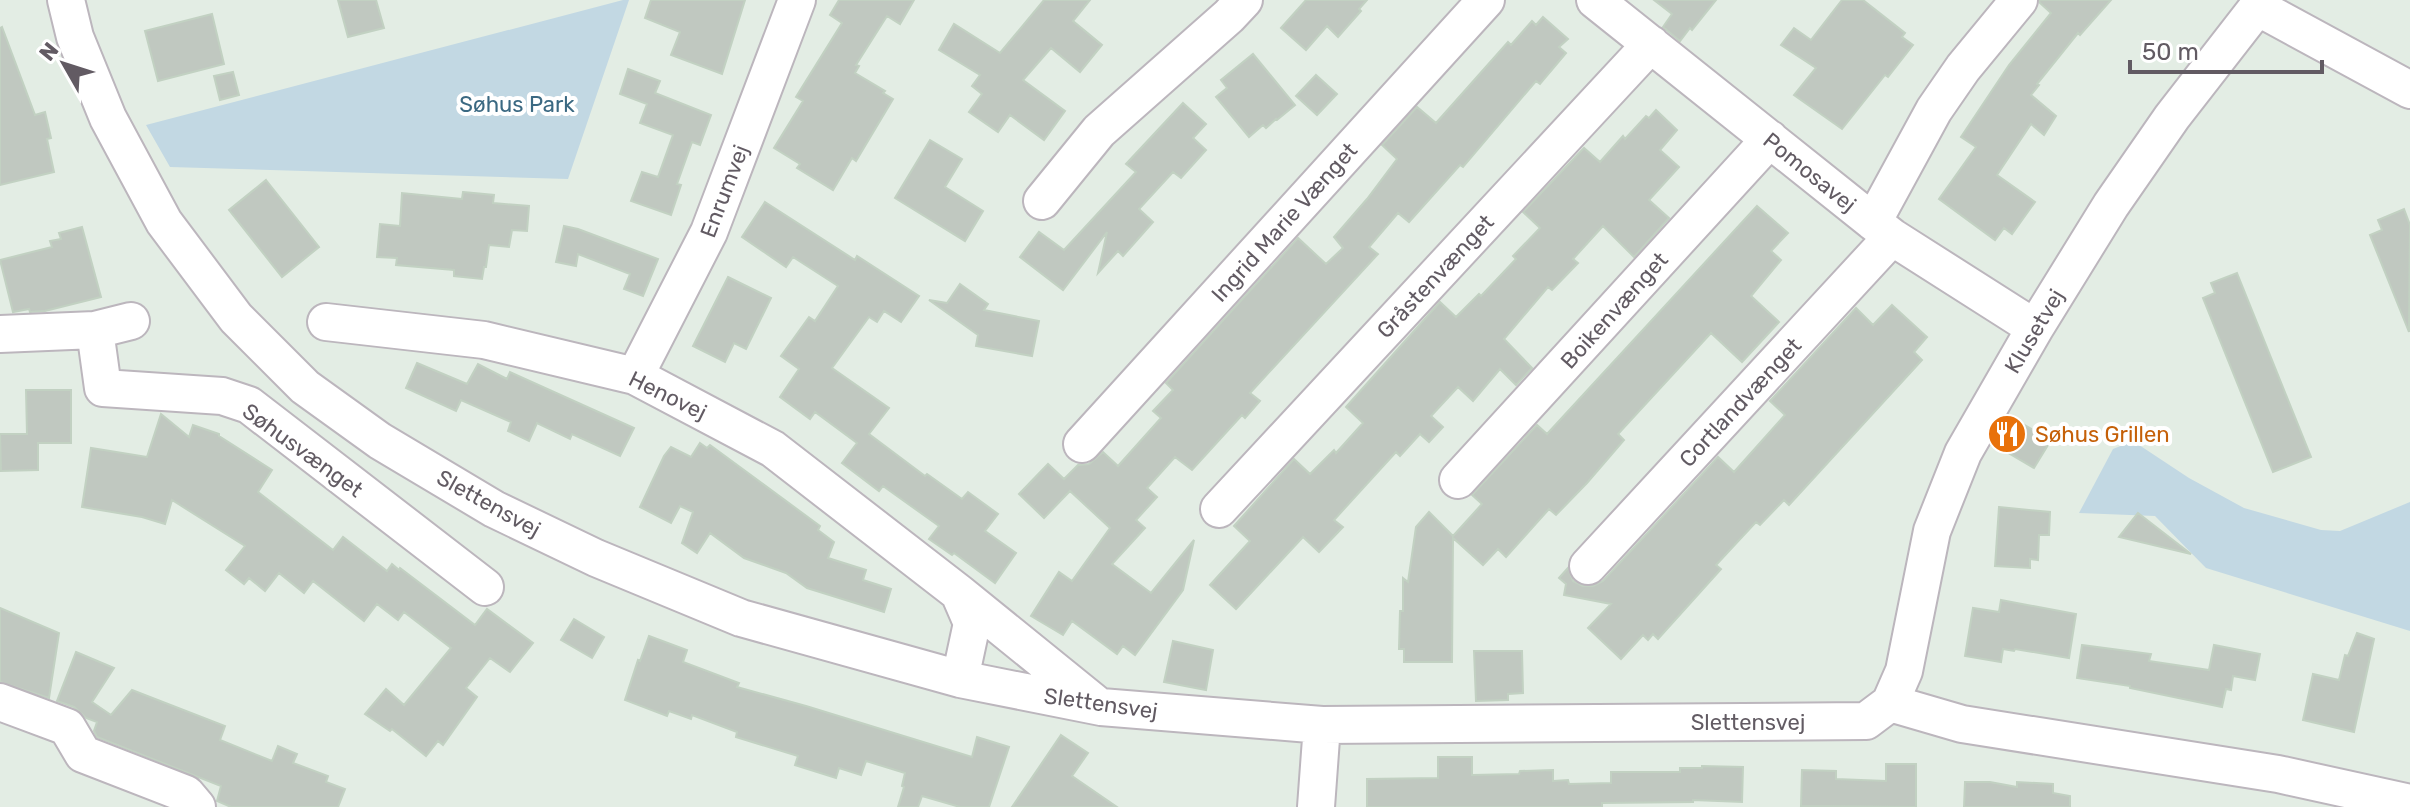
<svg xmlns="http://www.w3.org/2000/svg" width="2410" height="807" font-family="Rubik,sans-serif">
  <rect width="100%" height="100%" fill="#e3ede4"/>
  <!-- green -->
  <path fill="#c2d8e3" d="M623,0h6l-61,179 -398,-12 -24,-42z
    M2133,441l56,37 55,30 77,22 19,1 70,-29v129l-204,-63 -51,-52 -76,-3 34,-64z"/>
  <!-- building -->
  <path fill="#c0c8c0" stroke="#c2d1c2" stroke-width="2" d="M338,0h38l8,28 -36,9z
    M651,0h94l-23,74 -51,-19 9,-23 -35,-14z
    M839,0h75l-14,24 -13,-8 -31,49 3,1 -4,7 30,18 -2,2 10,6 -37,62 -4,-3 -19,32 -36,-22 3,-4 -26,-16 29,-47 -7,-4 46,-74 -12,-8z
    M1044,0h46l-17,21 29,24 -22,27 -29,-24 -28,32 42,31 -21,29 -34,-25 -12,17 -29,-20 13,-18 -10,-8 8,-11 -41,-25 15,-26 46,29z
    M1306,0h61l-8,9 2,2 -23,26 -11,-11 -21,24 -25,-22z
    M1654,0h62l-24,30 -2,-2 -10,13 -17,-14 9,-13z
    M1842,0h21l42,33 -3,4 11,8 -25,32 -3,-2 -43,54 -48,-34 22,-27 -35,-23 13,-17 17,12z
    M2039,0h72l-31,35 -2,-2 -41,51 2,1 -8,10 25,21 -12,19 -13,-11 -34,51 38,27 -23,32 -8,-6 -9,12 -56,-41 37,-52 -15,-10 48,-72 42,-52 -11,-10z
    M212,14l12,50 -66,17 -13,-50z
    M1543,17l25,22 -9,8 7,6 -26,31 -4,-3 -73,86 -3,-2 -51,57 -11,-9 -29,34 9,7 -128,139 10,8 -15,17 -3,-3 -50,55 -17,-13 -28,31 10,9 -21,23 9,8 -33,36 39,29 43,-53 -11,50 -48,65 -12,-9 -6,8 -45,-33 -9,14 -32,-19 28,-44 13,9 38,-53 -40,-37 -26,27 -25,-24 29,-30 16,15 14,-14 11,-1 14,-12 15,14 43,-48 -8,-7 20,-21 -7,-7 132,-145 28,26 17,-16 -9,-11 33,-38 30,-40 -15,-14 35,-38 19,16 72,-81 3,3 21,-24 4,4z
    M2,27l33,88 10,-3 6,26 -4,1 7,33 -54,13v-157z
    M1253,54l42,51 -18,15 -1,-1 -10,9 -3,-3 -14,12 -33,-40 11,-9 -6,-8z
    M628,69l32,12 -5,12 56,22 -11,30 -8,-3 -15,42 4,1 -10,30 -40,-14 11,-29 16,5 15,-42 -33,-12 7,-19 -27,-10z
    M233,72l6,23 -19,5 -6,-24z
    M1316,75l21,19 -20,21 -21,-19z
    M1183,103l23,21 -13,14 13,12 -25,28 -8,-6 -34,37 14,13 -30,34 -5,-5 -20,22 9,-41 -44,58 -43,-33 19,-25 25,18 72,-78 -10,-8z
    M1656,110l21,20 -17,20 19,17 -30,33 20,18 -35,39 -31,-31 -30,33 5,4 -26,27 -4,-3 -44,52 28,29 -16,17 -16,-16 -27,32 -15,-14 -27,29 12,11 -14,15 -9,-8 -20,22 -4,-4 -62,68 9,7 -24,25 -16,-15 -67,72 -26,-24 40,-44 -16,-15 60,-67 16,15 24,-24 2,3 27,-30 -17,-16 94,-105 16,15 23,-23 2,2 35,-37 -3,-3 27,-28 -17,-16 61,-64 16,14 23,-26 2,3 21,-23 3,2z
    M930,140l32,19 -17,28 38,24 -18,30 -70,-43z
    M266,180l53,67 -37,30 -53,-67z
    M463,192l31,3 -1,8 36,3 -2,25 -15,-1 -3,17 -20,-2 -3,22h-2l-2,12 -28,-3v-6l-58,-5 1,-7 -20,-1 3,-33 20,2 2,-33 60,6z
    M765,202l90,58 2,-4 62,40 -18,26 -17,-11 -7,11 -8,-5 -37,51 57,40 -20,26 56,42 2,-2 35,25 6,-7 30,22 -13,17 31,22 -21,30 -41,-30 -2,2 -23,-16 10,-13 -56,-40 -4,5 -37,-28 15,-20 -42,-31 -5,7 -30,-22 19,-28 -18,-13 28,-39 6,4 23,-35 -45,-29 -7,10 -44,-30z
    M1757,206l31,27 -17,18 10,9 -30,36 28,26 -37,40 -31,-29 -93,101 6,6 -37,43 -31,32 -7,-6 -43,48 -8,-8 -15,16 -30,-27 -1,124h-48v-13h-5l1,-38h3v-33l5,4 8,-55 13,-15 24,24 29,-32 -10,-9 65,-70 10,9z
    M2404,209l6,16 -1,107 -39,-97 12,-5 -4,-10z
    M564,226l14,3 80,30 -15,37 -19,-7 6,-15 -52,-20 -2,12 -20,-4z
    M82,227l19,70 -56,14 -15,1 -1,-3 -16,3 -13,-52 52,-13 -2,-6 11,-2 -2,-6z
    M2237,273l74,184 -38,15 -70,-174 12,-5 -4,-10z
    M728,277l43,21 -25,51 -12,-6 -9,19 -32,-16z
    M960,284l28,20 -4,6 55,11 -7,35 -56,-10 2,-11 -49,-35 18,3z
    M1892,305l35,32 -13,15 8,8 -133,145 -5,-5 -24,25 -4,-3 -40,43 5,4 -63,70 -5,-5 -5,6 -5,-5 -22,24 -33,-31 23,-24 -47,-9 2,-11 -7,-6 9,-10 5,13 10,5h10l10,-5 115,-124 16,15 51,-57 -15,-14 86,-93 17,17z
    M417,363l50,21 11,-20 29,15 3,-7 124,56 -14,28 -48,-22 -2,5 -33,-16 -8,18 -21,-10 3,-9 -50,-22 -5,11 -50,-23z
    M26,390h45v53h-33v27l-37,1 -1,-37h27z
    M161,414l28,23 4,-12 26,9v2l53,34 -14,22 75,58 10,-13 44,34 5,-7 7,6 1,-2 75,57 12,-16 46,34 -23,29 -20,-14 -24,30 11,9 -34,48 -5,-4 -12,15 -34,-27 -2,2 -25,-17 21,-25 18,16 47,-57 -47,-36 -6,8 -21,-16 -13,17 -51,-40 -9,12 -25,-20 -14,18 -16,-13 -5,6 -18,-14 19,-24 -73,-46 -7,24 -23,-7 -60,-10 9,-59 56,9z
    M2014,419l37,21 -17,28 -36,-21z
    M700,443l7,5 3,-3 110,81 -2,4 16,12 -6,16 38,12 -3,10 28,9 -7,23 -77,-24 -21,-15 -42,-15 -34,-25 -13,20 -15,-10 11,-31 -13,-6 -9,17 -31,-16 24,-51 7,-9 20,10z
    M1999,507l51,5 -1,23h-10l-1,25 -8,-1v9l-35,-2z
    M2138,513l53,41 -72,-17z
    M2001,600l75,14 -7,44 -54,-9 -1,2 -11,-2 -2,13 -36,-6 8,-48 26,4z
    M0,608l59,25 -10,65 -49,-16z
    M574,619l30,18 -12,21 -31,-18z
    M2357,633l17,6 -20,93 -51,-12 10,-46 26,6 6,-25 3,1z
    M649,636l38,14 -4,12 56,21 -2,4 69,19 166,51 5,-20 32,10 -20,60h-29l-38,-11 -4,11h-20l6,-20 -2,-1 3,-13 -39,-12 -5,14 -22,-7 -3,10 -41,-13 3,-9 -62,-19 1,-5 -45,-17 -1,4 -22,-8 -2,5 -42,-16 13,-40 2,1z
    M1173,641l40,9 -7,40 -42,-8z
    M2082,645l69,9 -2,7 60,9 5,-25 46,9 -5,26 -22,-4 -2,14 -5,-1 -4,18 -92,-19v-2l-53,-8z
    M1474,651h48l1,42 -15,1v6l-32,1z
    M76,652l38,16 -22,34 19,13 21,-25 93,36 -5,14 52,21 6,-15 19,8 -4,9 35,13 -2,6 19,7 -7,18h-107l-14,-6 4,-15 -124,-49 -3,-6 3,-9 -11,-4 -12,-11 -17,-6z
    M1061,735l27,18 -16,23 45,31h-105z
    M1438,757h34v18l47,-1 1,-3 33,-1v11l15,-1 1,4 42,-1v-11h69v-4h22v-2l41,1 -1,35 -49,-2v2l-91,1v4h-235v-28l71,-1z
    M1886,764h30v43l-115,-1 1,-36 34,1v8l50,2z
    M1965,782h25l27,5v-5l36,2v9l17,3v11h-106z"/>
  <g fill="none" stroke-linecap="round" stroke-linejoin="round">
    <!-- minor casing -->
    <g stroke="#bcb6bd" stroke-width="40">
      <path id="minor" d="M66,0l9,37 33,81 56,104 72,96 69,69 75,54 114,68 102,49 145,60 219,61 141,28 221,18 544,-4 24,-18
        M1595,0l297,237 143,91
        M2257,7l153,83
        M1042,201l57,-70 130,-115 15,-16
        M1873,222l61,-112 29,-42 56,-68
        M326,322l158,18 151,36 138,73 186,144 13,30 -12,56
        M95,330l8,58 119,8 27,9 236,182
        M0,334l95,-4 36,-9
        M635,376l74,-144 88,-232
        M1082,444l404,-444
        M1458,480l312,-341
        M1219,509l432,-465
        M1588,566l304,-329
        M959,593l137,111
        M0,702l67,25 16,27 103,40 11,13
        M1890,703l14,-32 28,-140 31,-78 72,-125 76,-123 61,-88 91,-117
        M1890,703l72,21 316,50 132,29
        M1316,807l6,-82"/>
    </g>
    <!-- minor -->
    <use href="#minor" stroke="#fff" stroke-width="36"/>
  </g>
  <!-- icons -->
  <defs>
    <g id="restaurant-disc" transform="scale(2)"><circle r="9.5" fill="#e8710a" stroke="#fff"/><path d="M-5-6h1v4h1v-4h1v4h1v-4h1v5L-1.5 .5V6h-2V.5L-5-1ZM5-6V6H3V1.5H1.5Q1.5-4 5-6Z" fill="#fff"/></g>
  </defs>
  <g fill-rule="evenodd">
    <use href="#restaurant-disc" x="2007" y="434"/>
  </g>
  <g text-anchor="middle" stroke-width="8" stroke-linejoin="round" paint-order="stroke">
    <!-- park labels -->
    <g font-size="22" fill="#3b6982" stroke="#fff">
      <text x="517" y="112">Søhus Park</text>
    </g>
    <!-- street labels -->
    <g font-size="22" fill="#625b63" stroke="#fff">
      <text transform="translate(1810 172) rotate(39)" y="8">Pomosavej</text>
      <text transform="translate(724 191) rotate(-69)" y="8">Enrumvej</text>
      <text transform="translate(1284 222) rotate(-48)" y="8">Ingrid Marie Vænget</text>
      <text transform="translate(1435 276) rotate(-47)" y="8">Gråstenvænget</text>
      <text transform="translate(1614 310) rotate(-48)" y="8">Boikenvænget</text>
      <text transform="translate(2034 331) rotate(-59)" y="8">Klusetvej</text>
      <text transform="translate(668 395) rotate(26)" y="8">Henovej</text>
      <text transform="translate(1740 402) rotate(-47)" y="8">Cortlandvænget</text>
      <text transform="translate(303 450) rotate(36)" y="8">Søhusvænget</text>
      <text transform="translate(489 503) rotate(29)" y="8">Slettensvej</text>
      <text transform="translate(1101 703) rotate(8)" y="8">Slettensvej</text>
      <text x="1748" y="730">Slettensvej</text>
    </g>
    <!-- food labels -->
    <g font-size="22" fill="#c56008" stroke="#fff" text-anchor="start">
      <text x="2035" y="442">Søhus Grillen</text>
    </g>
  </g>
  <!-- north arrow -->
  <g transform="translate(64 64) rotate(309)" stroke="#ffffff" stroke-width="6" paint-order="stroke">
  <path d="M0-6L14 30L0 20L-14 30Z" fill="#625b63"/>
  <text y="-12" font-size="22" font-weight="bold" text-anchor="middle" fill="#625b63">N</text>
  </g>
  <!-- scale -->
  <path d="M2130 60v12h192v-12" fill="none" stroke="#625b63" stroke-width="4"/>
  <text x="2142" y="60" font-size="24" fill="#625b63" stroke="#ffffff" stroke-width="6" paint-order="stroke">50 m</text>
</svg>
